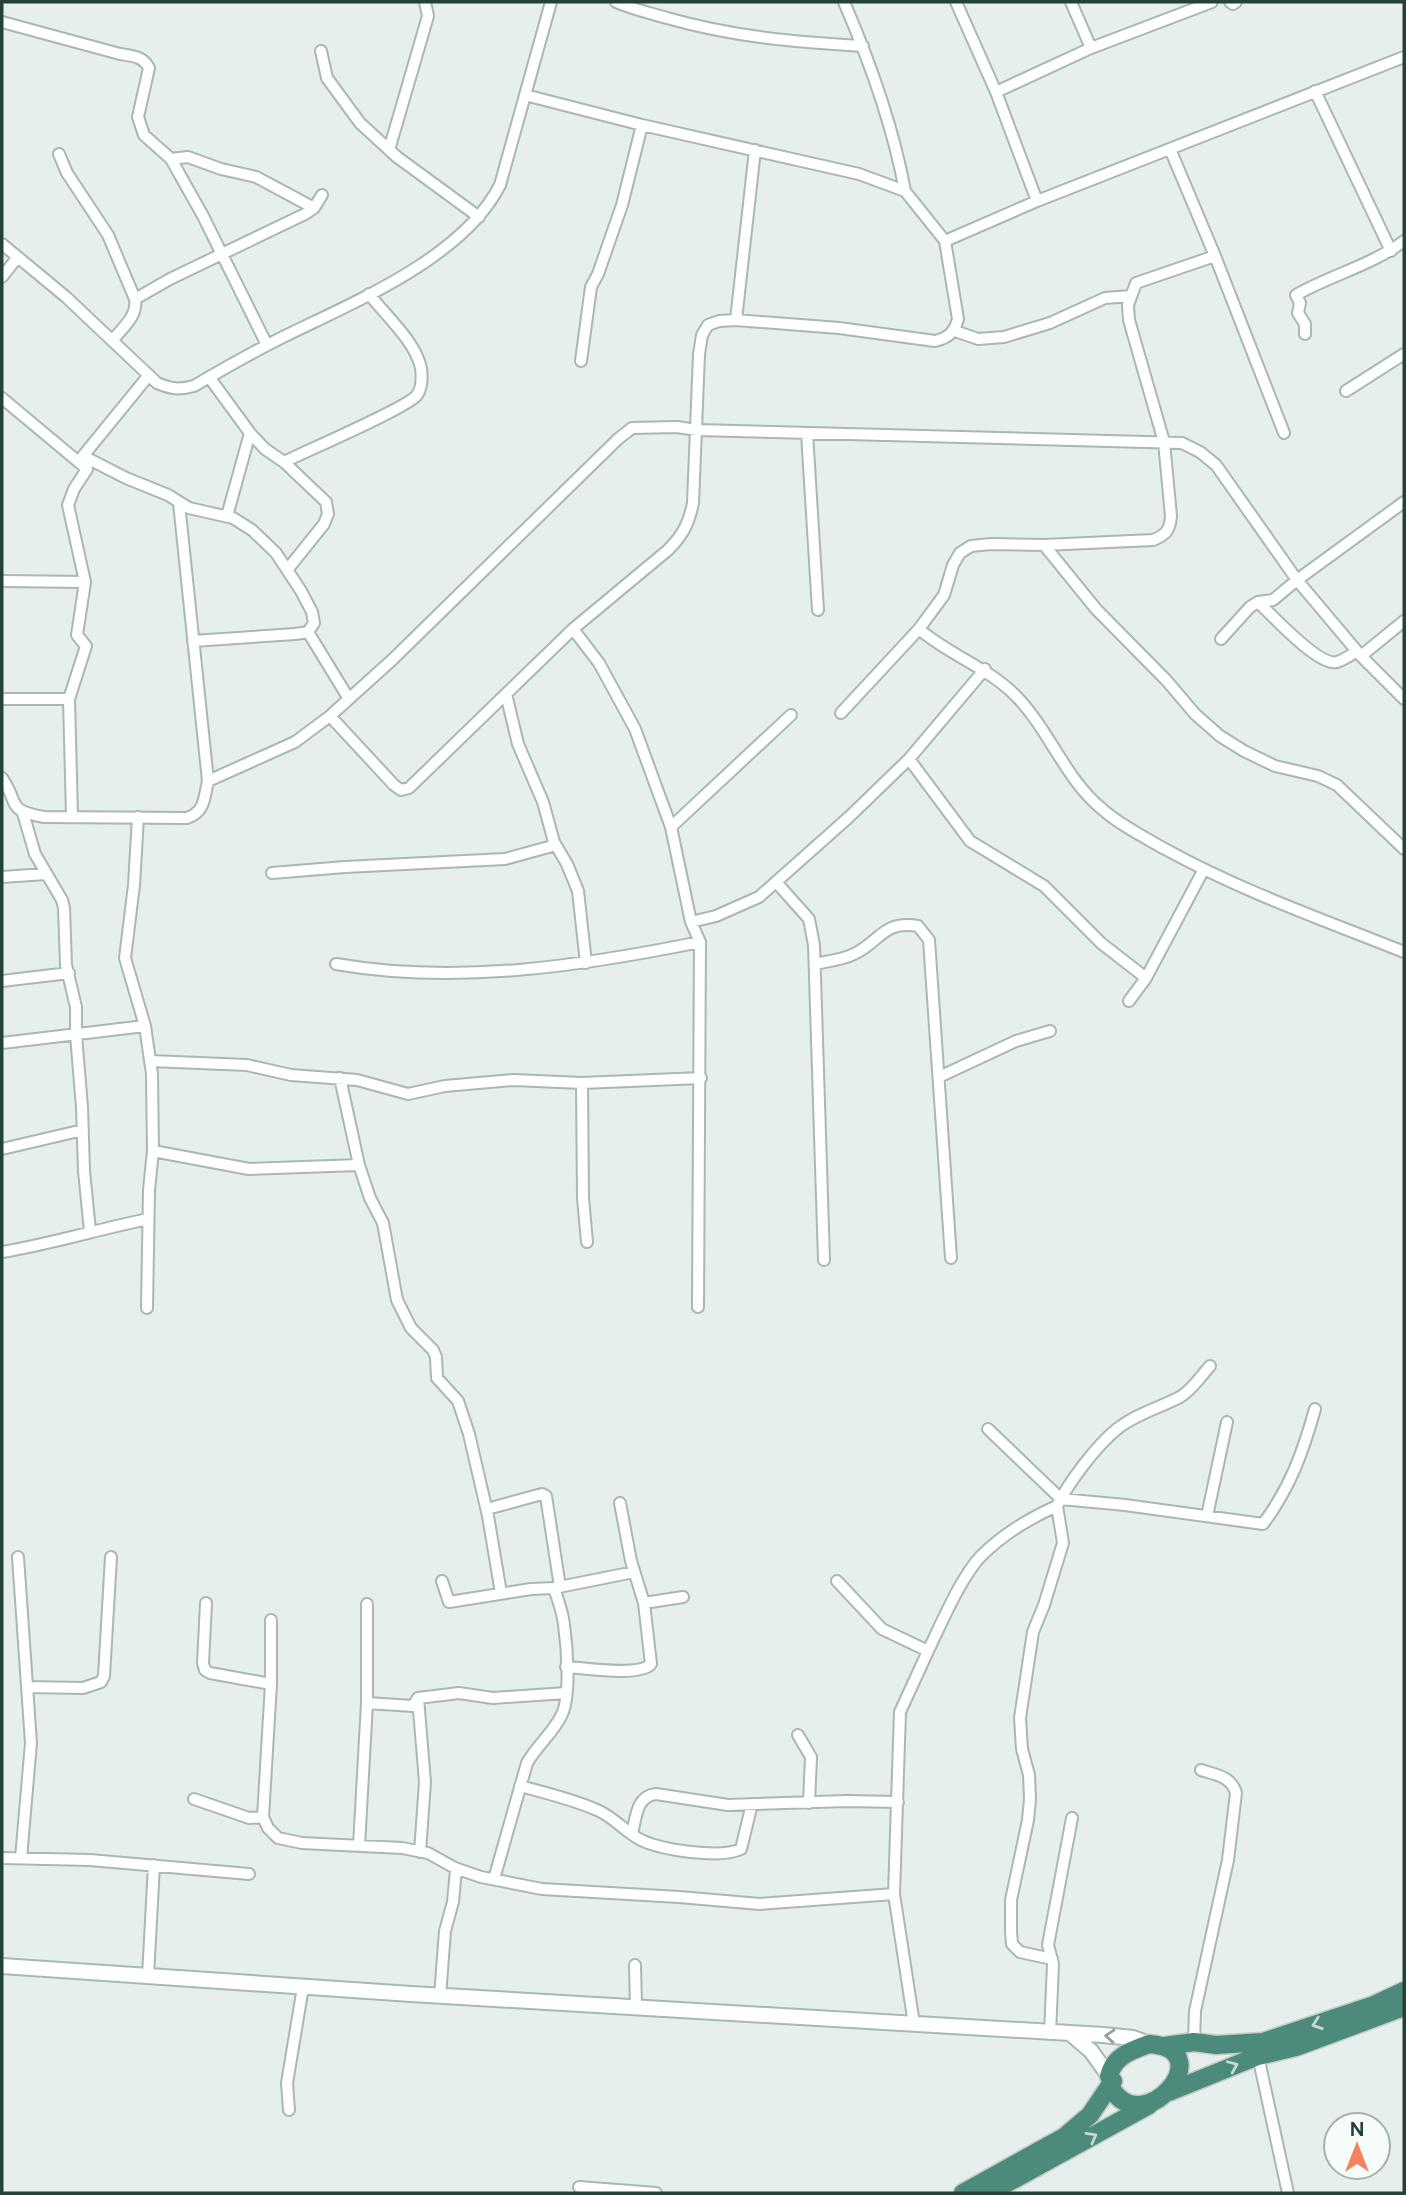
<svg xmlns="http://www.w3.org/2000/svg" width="1406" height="2195" font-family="Figtree,sans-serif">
  <rect width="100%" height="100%" fill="#e6efeb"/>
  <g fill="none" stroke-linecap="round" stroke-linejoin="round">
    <!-- minor casing -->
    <g stroke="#a8b8b2" stroke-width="14">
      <path id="minor" d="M616,2c16,7 34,11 51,16 67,19 127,24 196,28
        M844,2c26,60 49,124 61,189
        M956,2l40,90 41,109
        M1071,2l20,46
        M1230,2l3,2 3,-2
        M2,22l118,32c12,2 23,2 29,14l-11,49 6,18 27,24 32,57 64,129
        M321,51l6,27 33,45 37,34 82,60
        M1315,91l76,160
        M996,92l95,-44 121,-46
        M1170,149l45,107 69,177
        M389,150l39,-134 -3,-14
        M59,154l8,19 41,62 27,64c3,17 -12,28 -22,41
        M171,159l17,-2 33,12 35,8 58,31
        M945,241l92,-40 367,-144
        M2,244l64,53 91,86c14,6 22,7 37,3 29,-17 59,-34 89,-49 71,-35 180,-79 217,-152l51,-183
        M2,277l15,-19
        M135,299l35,-20 135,-65 9,-6 8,-13
        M736,320l19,-170
        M955,331l23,8 26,-2 46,-14 55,-25 26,-2
        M1305,334v-10l-7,-11 2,-10 -4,-8c35,-20 76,-30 108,-54
        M581,361l10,-74 7,-13 24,-69 20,-80
        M209,377l41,56 15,16 19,13 42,40 2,12 -4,10 -37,46
        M1346,391l58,-37
        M2,398l85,71
        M807,433l11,177
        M83,456l43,22 42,17 21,13 44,10 19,12 24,23 25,38 11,21 2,11 -6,9 -13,2 -102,7
        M284,462c20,-10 125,-55 133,-67 5,-7 5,-19 4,-27 -6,-27 -35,-52 -52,-74
        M227,516l23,-83
        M1044,545l52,64 71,72 28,33 25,22 24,15 31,15 43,10 19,9 67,64
        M2,581l83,1
        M1258,602c14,13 61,65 79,60 7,-2 14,-7 20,-11
        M573,629l26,34 36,66 36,98 20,95 9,20 -2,365
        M919,629c30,26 68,38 96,66 34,34 50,84 87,114 18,16 42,28 63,40 76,42 159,71 239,103
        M308,632l41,67
        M1221,639l29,-32 8,-5 15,-2 24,-20 107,-78
        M1361,656l43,-35
        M506,694l12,50 25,58 11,40 13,22 11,27 8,72
        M2,699h67
        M841,713l78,-84 25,-34 9,-30 7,-12 11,-7 20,-2 53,1 109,-5c13,-5 17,-10 18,-24l-7,-74 -35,-122 -1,-15 8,-22 79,-27
        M330,716l64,69 7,5 8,-2 164,-159 95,-79c15,-15 21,-27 25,-47l6,-149 3,-19 6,-10 11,-4 17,-1 103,8 96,13c13,-3 19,-8 23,-22l-13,-78 -40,-50 -46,-17 -217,-49 -117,-30
        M909,759l61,82 74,45 57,57 45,35
        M2,778c18,26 3,32 42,39l143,1c18,-6 17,-20 21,-37l-29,-278
        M208,781l87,-39 35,-26 62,-56 226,-221 14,-11 45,-1 20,3 485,13 18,9 16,13 81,115 64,76 43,43
        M23,813l12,41 27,46 2,8 2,57 10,42v28l6,72 2,64 6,60
        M72,816l-3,-117 17,-53 -9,-11 8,-53 -17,-77 6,-16 13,-20 -4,-13 66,-81
        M138,817l-4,68 -9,73 20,68 7,48 1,77 -4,39 -2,118
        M671,827l120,-112
        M272,873l73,-6 160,-8 51,-14
        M2,877l44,-3
        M776,882l33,37 5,26 10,315
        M691,922l25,-6 43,-19 90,-80 60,-58 76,-90
        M336,964c121,21 245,2 364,-22
        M815,964c13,-3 27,-4 39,-10 26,-12 29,-34 64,-28l11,14 22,318
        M2,981l67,-8
        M1129,1001l17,-23 58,-109
        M2,1043l143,-17
        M151,1061l96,4 44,10 66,5 51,14 37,-8 69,-6 68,3 119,-5
        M939,1077l77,-36 34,-10
        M340,1078l19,87 11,33 13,25 14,77 14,28 22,22 3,7 1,21 21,23 11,33 19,82 13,77
        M582,1083l1,115 4,44
        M2,1149l81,-19
        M153,1151l96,18 110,-4
        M2,1252c49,-8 97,-23 146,-33
        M988,1429l73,70 64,6 138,19c27,-36 40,-72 52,-115
        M487,1509l55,-15 4,2 14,91
        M1207,1516l20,-94
        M18,1557l13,186 -10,115
        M442,1581l7,21 82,-13 23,-1 80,-16
        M837,1581l45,48 46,22 -28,61 -6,182 20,130
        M206,1603l-3,60 2,7 5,3 61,11
        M644,1603l39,-6
        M271,1620v64l-8,133 5,11 10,10 24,5 100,5 26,5 27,15 26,9 61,12 137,8 81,7 134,-10
        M928,1651c13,-27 33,-74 53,-95 21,-21 49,-38 76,-50
        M566,1667c19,1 73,10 85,-3l-7,-61 -13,-42 -11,-58
        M27,1687l56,1 18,-6 3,-6 7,-119
        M418,1698l41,-5 34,5 73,-5
        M367,1703l46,3 5,-8 7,84 -5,70
        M798,1735l13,22 -2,46
        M520,1786c26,7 52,13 77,24 17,7 28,22 44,30 21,10 79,19 100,9l11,-45
        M194,1799l55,19 14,-1
        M632,1834c4,-16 4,-38 24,-40l72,11 119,-4 51,1
        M359,1846l8,-143v-99
        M2,1858l88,2 159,14
        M494,1879l33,-116c10,-18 28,-32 35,-49 9,-19 5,-68 2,-89 -1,-12 -6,-25 -10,-37
        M1052,1959l-32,-7 -8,-8 -1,-13v-31l17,-80 2,-21 -1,-24 -7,-26 -2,-31 13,-86 11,-27 19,-62 -6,-37c12,-24 39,-60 60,-77 19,-15 42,-21 63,-32 12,-7 21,-21 30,-31
        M635,1965l1,42
        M148,1976l6,-111
        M440,1996l5,-65 8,-29 3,-33
        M1050,2034l3,-70 -5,-19 24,-127
        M1194,2042l1,-31 33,-151 8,-67c-5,-17 -20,-18 -35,-23
        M1258,2056l30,137
        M289,2110l-2,-27 16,-96
        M579,2187l77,6"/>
    </g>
    <!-- secondary casing -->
    <g stroke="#a4bbb3" stroke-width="18">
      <path id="secondary" d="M2,1966l409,28 692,41 30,3 16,6
        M1071,2034l20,17 18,25"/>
    </g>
    <!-- trunk casing -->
    <g stroke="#c2cac8" stroke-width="21">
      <path id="trunk" d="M1149,2044c75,5 -8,101 -39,42l3,-5 -4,-5c5,-20 21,-25 40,-32z
        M1165,2046l29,-4 22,3 47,-3 111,-37 30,-14
        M1169,2092l89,-36 38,-9 108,-40
        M963,2193l101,-56 26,-22 23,-34
        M989,2193l160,-88"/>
    </g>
    <!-- minor -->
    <use href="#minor" stroke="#fff" stroke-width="10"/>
    <!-- secondary -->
    <use href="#secondary" stroke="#fff" stroke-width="14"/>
    <!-- trunk -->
    <use href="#trunk" stroke="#4c8a7c" stroke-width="18"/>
  </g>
  <!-- one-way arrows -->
  <defs><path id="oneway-chevron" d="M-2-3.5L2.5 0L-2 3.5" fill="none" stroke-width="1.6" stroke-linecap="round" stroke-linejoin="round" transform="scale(1.75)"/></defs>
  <g stroke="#c4d9d4">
    <use href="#oneway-chevron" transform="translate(1317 2024) rotate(161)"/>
    <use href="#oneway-chevron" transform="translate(1233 2066) rotate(-23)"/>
    <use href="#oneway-chevron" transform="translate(1092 2137) rotate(-29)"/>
  </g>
  <use stroke="#92a09c" href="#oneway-chevron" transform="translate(1110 2036) rotate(-176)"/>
  <!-- border -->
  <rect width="1406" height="2195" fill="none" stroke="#24423a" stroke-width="7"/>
  <!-- north arrow -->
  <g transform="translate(1357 2146)"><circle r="33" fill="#f7fbf9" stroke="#a3b1ad" stroke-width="2"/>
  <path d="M0-5L12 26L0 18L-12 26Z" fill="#f4845f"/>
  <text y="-10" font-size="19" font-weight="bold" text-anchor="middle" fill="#24423a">N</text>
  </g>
</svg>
